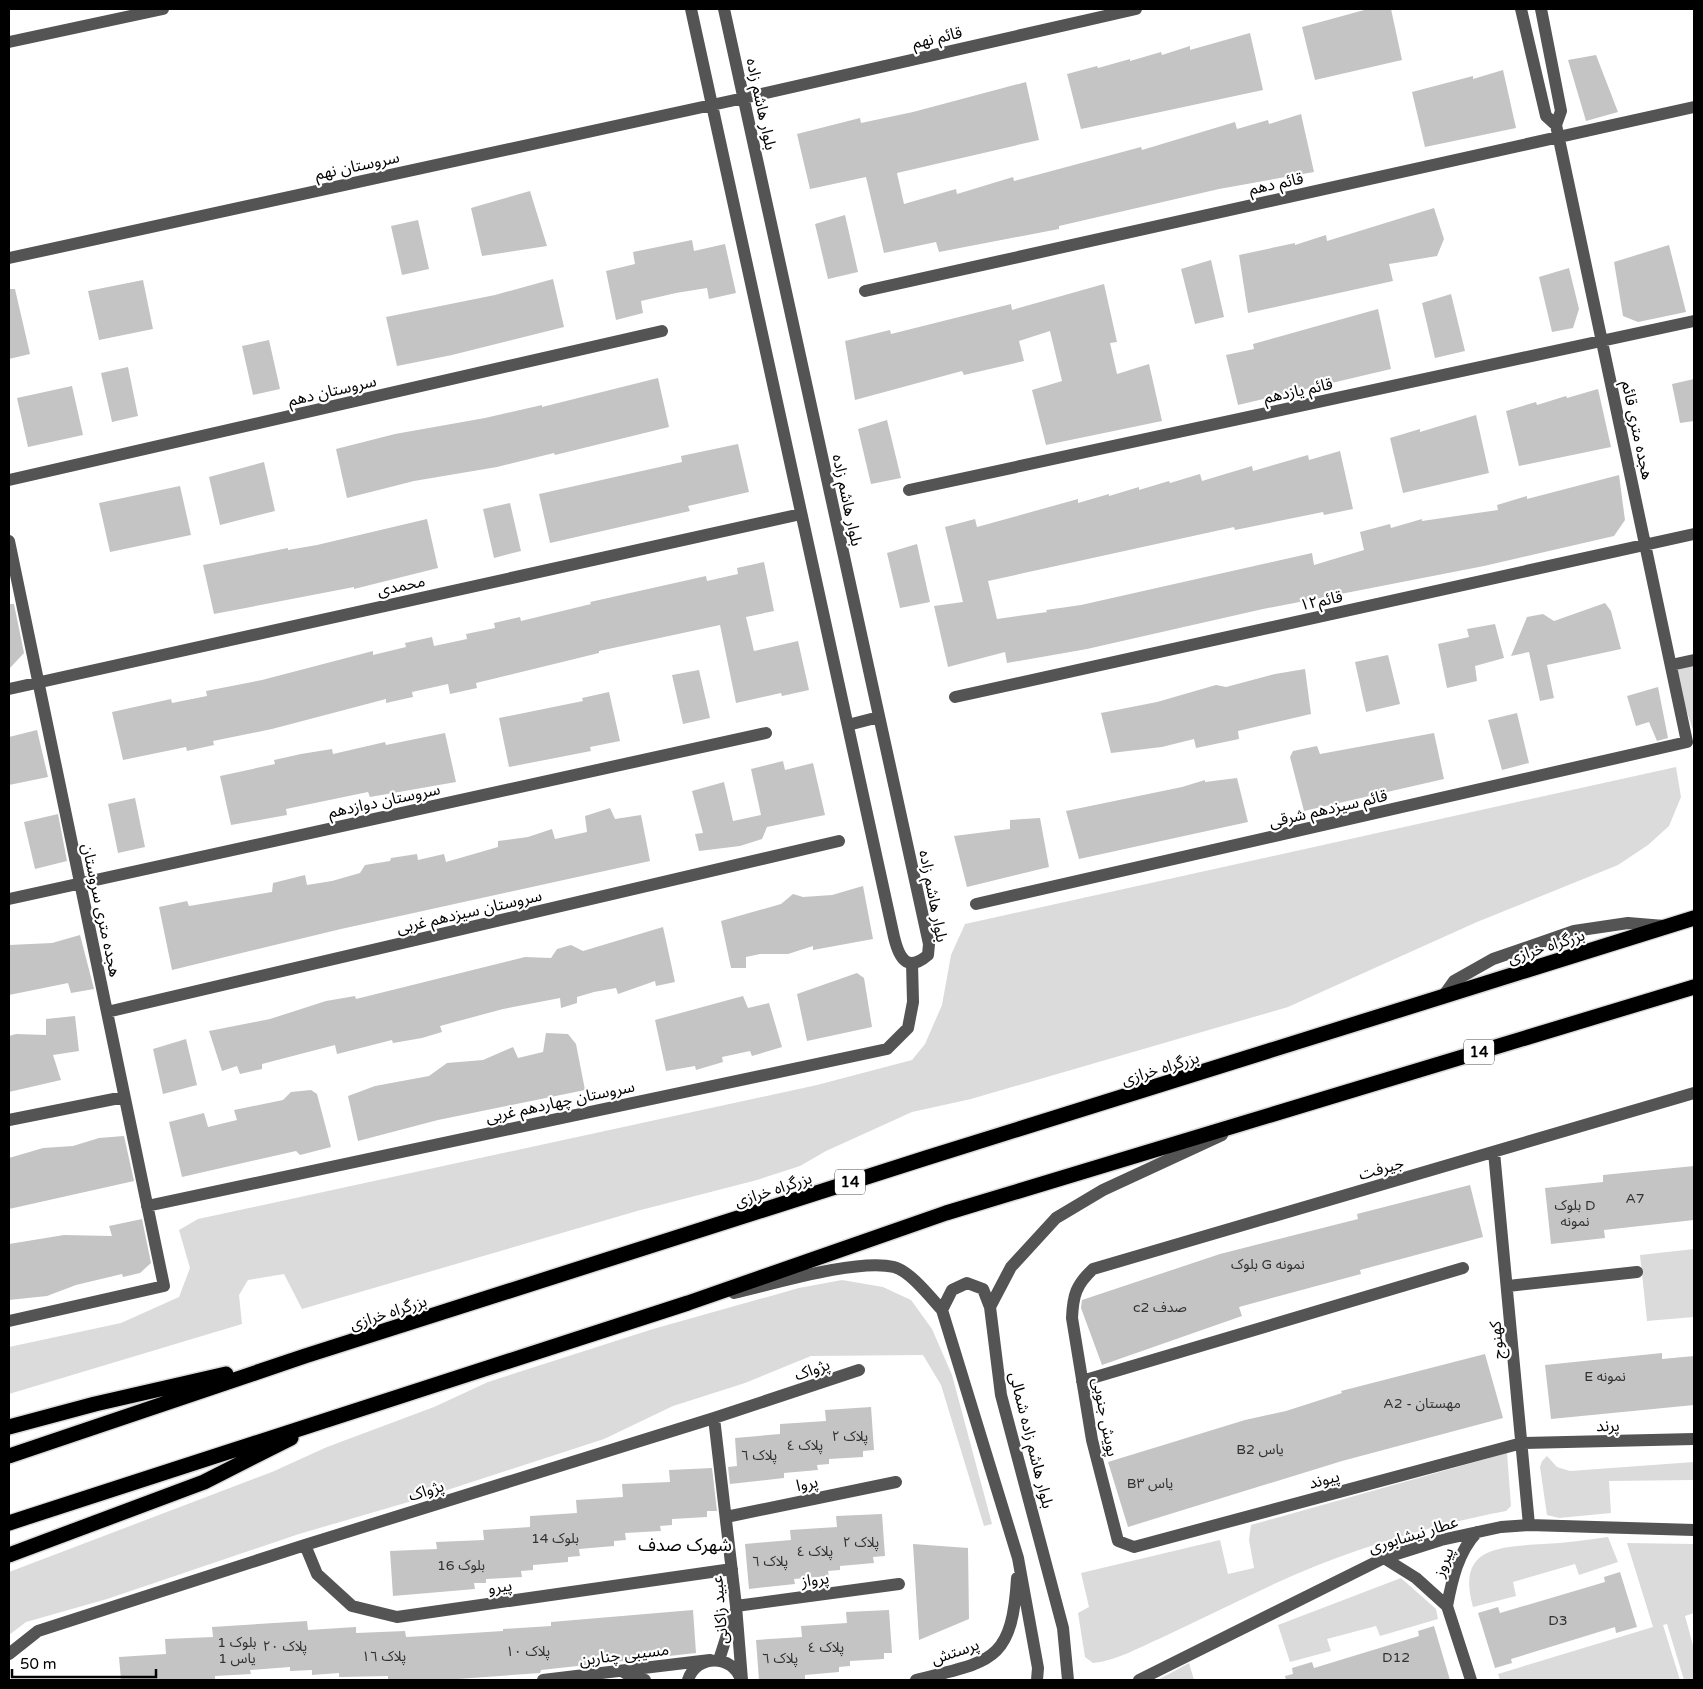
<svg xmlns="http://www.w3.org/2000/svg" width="1703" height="1689" font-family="'Varela Round','Noto Sans Arabic',sans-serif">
  <rect width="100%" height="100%" fill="#fff"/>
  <!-- green -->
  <path fill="#dbdbdb" d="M1694,660v73l-23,-68z
    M1676,767l5,30 -12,29 -21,19 -30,20 -141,57 -189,85 -317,92 -59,13 -86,39 -26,15 -43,14 -120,31 -335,98 -18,-35 -36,6 -9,15 3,29 -233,70v-47l112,-24 58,-26 11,-29 -11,-38 19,-11 619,-134 95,-25 13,-16 17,-39 9,-50 14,-31z
    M1694,1249v68l-47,4 -7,-66z
    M842,1280l41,7 28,13 21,29 20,46 40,149 -8,2 -43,-141 -18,-30 -112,1 -66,27 -72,23 -69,33 -175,57 -130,38 -192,65 -81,23 -17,13v-63l263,-100 55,-25 107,-40 54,-25 165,-53 146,-41z
    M1507,1453l4,53 -5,5c-78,15 -159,39 -232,73 -38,18 -75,36 -113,54 -21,9 -45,23 -68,25l-8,-6 -7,-44 11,-6 -8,-34 139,-33 8,34 26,-6 -5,-28 2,-15z
    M1547,1456l10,11 13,4 124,-9v18l-85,1 2,32 -52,5 -12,-3 -7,-48 2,-6z
    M1608,1537l10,25 -39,13 -4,-11 -62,18 3,14 -43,11c-17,-60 25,-60 70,-63 22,-1 44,-4 65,-7z
    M1627,1543l67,1v69l-9,3 9,33v31h-10l-17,-56 -4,1 17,55h-180l-2,-6 155,-47z
    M1401,1578l35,31 2,10 -58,17 -4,-10 -49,13 4,12 -41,11 -12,-37z
    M1189,1663l5,17h-36z"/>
  <!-- building -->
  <path fill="#c4c4c4" d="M1368,9h23l11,51 -87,20 -13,-53z
    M1250,33l13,57 -182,39 -14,-55 30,-8 1,2 32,-9v2l31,-9 1,3 28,-9v4z
    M1596,55l22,57 -32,9 -18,-61z
    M1503,70l13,58 -91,19 -13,-55 61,-16v3z
    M1026,82l13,58 -142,33 7,31 52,-15 1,5 56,-17 1,4 127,-34 1,3 93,-28 2,7 31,-9 1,4 32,-10 13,58 -95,17 -160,37v3l-120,23 -3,-10 -52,11 -18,-76 -56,12 -13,-55 63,-16 1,5 52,-11z
    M530,191l17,55 -65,10 -11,-48z
    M1434,208l10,31 -7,17 -48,8 4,17 -145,32 -9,-58 56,-12v2l31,-10 1,6z
    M845,215l13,57 -30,7 -13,-55z
    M418,220l11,49 -27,6 -11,-49z
    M692,240l2,11 31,-7 11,49 -27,6 -2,-11 -31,5 -35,8 2,12 -27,7 -10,-49 29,-7 -2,-12z
    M1669,245l17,67 -48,10 -15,-6 -9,-54z
    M1211,260l13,57 -29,7 -14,-55z
    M1569,268l10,41 -6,19 -21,4 -13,-55z
    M553,279l11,48 -112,28 -55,11 -11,-49 109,-22z
    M143,280l10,49 -54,11 -11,-49z
    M1104,284l13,58 -7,1 7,31 32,-10 13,57 -116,24 -14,-55 30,-9 -12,-50 -31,10 5,20 -60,14 -2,-4 -107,29 -10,-59 45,-11 1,4 120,-30 1,6z
    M9,289h6l15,65 -21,5z
    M1451,294l14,57 -30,7 -13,-55z
    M1378,309l13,60 -153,36 -12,-50 28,-6 -1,-5z
    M269,340l11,49 -27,6 -11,-49z
    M128,367l10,49 -26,6 -11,-49z
    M658,378l11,49 -114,28 -1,-2 -57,14 -83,14 -67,17 -11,-49 59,-15 90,-16 57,-13v2z
    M1694,379v42l-14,2 -8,-39z
    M72,386l11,49 -55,12 -11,-49z
    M1598,389l13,58 -92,19 -13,-55 30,-9 1,3 29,-9 1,2z
    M1476,415l13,58 -86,20 -13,-55 30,-9v3z
    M887,420l14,58 -30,6 -13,-55z
    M738,444l11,48 -61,14 2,5 -140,32 -11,-49 143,-32 -1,-6z
    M1340,451l13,58 -29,6 -1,-3 -88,18 -1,-3 -246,54 9,38 50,-7 -1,-2 35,-5 231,-52 2,12 50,-15 -4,-18 30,-8 1,4 31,-9v2l76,-11 -1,-5 30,-9v3l92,-24 6,45 -11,16 -130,30 -221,43 -176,40 -80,14 -2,-11 -57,15 -14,-61 29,-4 -18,-75 30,-8 2,8 101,-28v4l31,-9v2l30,-9v3l30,-9 1,2 30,-9 2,7 50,-15 1,5 55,-16 1,5z
    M264,462l11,49 -55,14 -11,-48z
    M180,486l11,49 -81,17 -11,-49z
    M510,503l11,48 -27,7 -11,-49z
    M427,519l11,49 -84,21v-2l-140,27 -11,-49 85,-17v2l29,-5z
    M917,544l13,58 -30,6 -13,-55z
    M764,562l10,49 -28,6 8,34 44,-10 11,49 -27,6 -1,-3 -45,10 -16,-78 -121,26v2l-123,30 1,5 -27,6 -2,-10 -36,8 1,5 -27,6v-4l-114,30 -59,12 1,4 -27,6 -1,-4 -63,13 -11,-48 59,-13 1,4 35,-7 -1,-5 56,-11 111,-29v4l33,-8 -1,-4 27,-6 2,9 33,-7 -1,-5 29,-6 -1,-5 26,-6 1,4 70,-17 -1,-2 116,-26 1,5 31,-7 -1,-6z
    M1605,603l6,8 10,38 -74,16 7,33 -14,3 -11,-49 -18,4 16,-39 16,-3 11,7z
    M9,604h5l10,49 -15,16z
    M1495,624l9,34 -29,8 2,15 -30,7 -9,-44 31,-7 -2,-8z
    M1388,655l12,49 -34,8 -11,-50z
    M1305,669l6,45 -73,17 1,8 -43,9 -2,-9 -32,8 -51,6 -10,-40 56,-11 59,-17 10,2 49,-13z
    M699,670l11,48 -27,6 -11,-49z
    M1658,687l10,51 -11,3 -8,-19 -13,4 -9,-30z
    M609,692l11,49 -30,6 1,4 -82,16 -10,-49 84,-17 -1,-3z
    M1517,713l12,50 -27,7 -14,-50z
    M37,730l11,47 -39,8v-48z
    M445,733l11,49 -86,15 -2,-5 -82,17 1,6 -56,10 -11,-49 55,-12 -1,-4 27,-6 31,-5 1,5 52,-12 1,3z
    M1434,733l10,46 -140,32 -14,-54 3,-6 24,-5 3,8z
    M783,761l2,9 28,-7 12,52 -58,12 -5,12 -22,7 -41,5 -4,-17 8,-1 -11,-42 32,-9 9,39 28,-6 -10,-46z
    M1237,778l11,44 -169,37 -13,-48 116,-24 23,-7v2z
    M135,798l10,49 -27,6 -10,-49z
    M610,808l5,11 26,-4 9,46 -309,68 -169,41 -13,-63 28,-6 2,5 83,-14 1,-9 32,-8 2,10 25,-4 28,-8 5,-8 25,-4 1,-3 26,-4 1,6 26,-6 2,8 52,-15v-6l30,-4 24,-8 3,10 32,-7 -2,-16z
    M58,814l9,47 -32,8 -11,-47z
    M1040,818l9,49 -82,20 -13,-51 56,-7v-9z
    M863,886l10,53 -60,11v-4l-25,8h-28l-14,3v11h-15l-10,-47 60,-17 12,-10 10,3 29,-2z
    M663,927l12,55 -19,4 -1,-5 -37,13 -2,-6 -22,4 -17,5v6l-16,5 -1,-10 -57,11 -63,17 2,6 -20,6 -29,5 -1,-3 -55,14 -2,-9 -73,19v5l-22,5 -3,-8 -15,5 -13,-40 61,-12 56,-18 29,-5 1,3 169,-42 26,1 6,-9 14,-4 12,6z
    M80,935l14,54 -23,4 -3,-10 -59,12v-50l43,-2z
    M857,973l7,5 8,49 -65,14 -10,-47z
    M743,996l5,12 21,-5 13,44 -30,9 -2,-5 -28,6 1,5 -27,8 -1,-4 -29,5 -11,-51z
    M75,1016l4,35 -26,4 8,25 -52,12v-56l7,-2 30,1v-16z
    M546,1033l22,1 8,10 9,46 -147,30 -80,21 -10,-45 27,-10 54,-10 18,-13 36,-3 30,-13 5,11 25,-6z
    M186,1039l11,46 -34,9 -10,-45z
    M311,1090l6,4 14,53 -31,8 -4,-4 -114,26 -13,-55 35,-9 4,14 29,-7 -3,-10 49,-10 8,-8z
    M124,1136l10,45 -125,28v-51l34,-10 30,-2 26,-8z
    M1694,1166v54l-90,10 1,8 -54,6 -6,-56 58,-6v-7z
    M1470,1185l13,52 -123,33 1,4 -122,33 3,9 -140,49 -21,-57 1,-8 138,-46 138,-35 -1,-5z
    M142,1219l9,44 -11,10 -17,4 -1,-3 -46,11 -29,11 -38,4v-56l55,-9 48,1 -3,-10z
    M1662,1353v6l32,-3v49l-143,14 -6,-54z
    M1485,1354l18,64 -161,43 -214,66 -20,-65 137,-42 41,-9 56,-18 -1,-2z
    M871,1407l3,43 -11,1v6l-34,2v5l-12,1 1,5 -34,3v5l-54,6 -2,-17 9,-1 -2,-28 45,-4v-10l46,-3 -1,-11z
    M712,1468l5,43h-10v6l-35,2v6l-12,1 1,5 -36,2 1,7 -12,1v5l-35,3 1,7 -12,1v5l-35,3v5l-12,1 1,6 -36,2v4h-12l1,6 -82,7 -3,-45 47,-2 -1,-7 48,-2 -1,-10 47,-3v-11l47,-3 -1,-13 47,-3 -1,-13 48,-2 -1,-12z
    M882,1514l3,42 -12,1 1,6 -34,3v4l-12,1 1,5 -35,3 1,5 -46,5 -4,-45 46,-4 -1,-10 47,-3 -1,-11z
    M913,1544l55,4 1,71 -50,21z
    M1620,1572l17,55 -21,6 -1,-6 -104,32 1,4 -17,5 -17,-55 20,-6 2,6 105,-31 -1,-5z
    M693,1610l3,43 -155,17 -1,3 -96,7h-56v-4l-49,1v-4l-27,2v-5l-22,1v-4l-40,3 1,4 -36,2v4h-94l-2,-23 47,-3 -1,-15 48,-2 -1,-10 95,-6 1,9 48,-3v6l49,-2 1,6 18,-1 79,-5v-2l48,-3v-4z
    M889,1610l3,43h-8v6l-34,2v5l-11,1v5l-34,3v5h-46l-3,-40 46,-3 -1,-11 46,-3 -1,-11z
    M1434,1626l16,54h-164l-1,-4 8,-2 -1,-6 20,-6 2,6 105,-32 -1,-5z"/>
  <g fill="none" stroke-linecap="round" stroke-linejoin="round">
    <!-- highway casing -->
    <g stroke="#dbdbdb" stroke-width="18">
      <path id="highway" d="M9,1427l86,-23 131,-30
        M9,1456l296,-100 621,-198 768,-240
        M9,1523l679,-220 258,-90 748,-226
        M9,1555l195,-73 87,-44"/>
    </g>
    <!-- minor -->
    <path stroke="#545454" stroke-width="12" d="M691,9l203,928c5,21 13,36 34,18l1,-11 -205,-935
      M1521,9l25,107 10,9
      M9,42l154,-33
      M9,258l735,-160 392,-89
      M865,291l829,-184
      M9,480l653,-149
      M909,490l785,-169
      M9,541l155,745 -155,35
      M1671,665l23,-5
      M9,689l792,-175
      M955,697l739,-163
      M848,725l31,-8
      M9,899l757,-166
      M976,904l711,-162 -131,-617 5,-14 -20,-102
      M1442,998l12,-17 39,-22 81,-28 54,-8 36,3
      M107,1012l732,-171
      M1694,1093l-601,176c-17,16 -20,26 -21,49l20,122 26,101 16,6 388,-104 172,-4
      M9,1120l115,-23
      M1494,1152l35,373
      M147,1206l740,-157 21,-21 5,-26 -1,-39
      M1508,1286l129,-14
      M734,1293c39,-9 124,-35 160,-26 16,4 37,31 48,43l76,248 20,110 -1,12
      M942,1310l10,-20 15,-7 16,6 7,18
      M1082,1381l381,-113
      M714,1418l22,188 6,74
      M726,1517l170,-35
      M305,1545l12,29 35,32 45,11 335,-48
      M1384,1558l32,20 31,28 24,74
      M736,1606l163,-22
      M1447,1606c5,-26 11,-54 30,-74
      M9,1654l29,-23 267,-86 409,-127 145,-48
      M719,1660l15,-47
      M625,1673l20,7
      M543,1680l167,-20
      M688,1680c8,-26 45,-26 53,0
      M916,1680c74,-19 96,-16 101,-102
      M1068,1680l-5,-52 -62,-233 -11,-88 21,-40 45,-49 47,-28 119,-55
      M1139,1680l245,-122 57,-18 60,-13 28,-2 165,5"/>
    <!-- highway -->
    <use href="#highway" stroke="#000" stroke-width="15"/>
  </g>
  <g text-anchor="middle" stroke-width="4.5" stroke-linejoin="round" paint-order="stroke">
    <!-- number labels -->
    <g font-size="14" fill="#313131">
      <text x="1635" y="1203">A7</text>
      <text x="1575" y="1210">بلوک D<tspan x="1575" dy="16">نمونه</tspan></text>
      <text x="1268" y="1269">بلوک G نمونه</text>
      <text x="1160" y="1312">c2 صدف</text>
      <text x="1605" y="1381">E نمونه</text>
      <text x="1422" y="1408">A2 - مهستان</text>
      <text x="850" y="1441">پلاک ٢</text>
      <text x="805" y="1450">پلاک ٤</text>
      <text x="1260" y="1454">B2 یاس</text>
      <text x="759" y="1460">پلاک ٦</text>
      <text x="1150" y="1488">B۳ یاس</text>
      <text x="555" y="1543">بلوک 14</text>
      <text x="861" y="1547">پلاک ٢</text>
      <text x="815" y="1556">پلاک ٤</text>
      <text x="770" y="1566">پلاک ٦</text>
      <text x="461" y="1570">بلوک 16</text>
      <text x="1558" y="1625">D3</text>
      <text x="237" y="1647">بلوک 1<tspan x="237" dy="16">یاس 1</tspan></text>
      <text x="285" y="1651">پلاک ٢٠</text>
      <text x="826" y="1652">پلاک ٤</text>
      <text x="528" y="1656">پلاک ١٠</text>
      <text x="384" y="1661">پلاک ١٦</text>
      <text x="1396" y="1662">D12</text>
      <text x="780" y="1663">پلاک ٦</text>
    </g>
    <!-- shield labels -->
    <g fill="#fff" stroke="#4c4c4c" stroke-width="1">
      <rect x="1464" y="1039.5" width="30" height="25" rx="4"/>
      <rect x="835" y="1169.5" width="30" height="25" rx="4"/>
    </g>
    <g font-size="15" font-weight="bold" fill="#000">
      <text x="1479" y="1057">14</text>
      <text x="850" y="1187">14</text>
    </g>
    <!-- street labels -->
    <g font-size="16" fill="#000" stroke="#fff">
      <text transform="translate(937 37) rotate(-13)" y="6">قائم نهم</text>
      <text transform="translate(762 104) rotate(78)" y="6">بلوار هاشم زاده</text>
      <text transform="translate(357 165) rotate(-12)" y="6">سروستان نهم</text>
      <text transform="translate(1276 183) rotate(-12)" y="6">قائم دهم</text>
      <text transform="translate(332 390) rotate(-13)" y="6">سروستان دهم</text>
      <text transform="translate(1298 390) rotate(-12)" y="6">قائم یازدهم</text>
      <text transform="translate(1638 430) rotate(78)" y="6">هجده متری قائم</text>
      <text transform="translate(848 500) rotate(78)" y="6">بلوار هاشم زاده</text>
      <text transform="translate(401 585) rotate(-12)" y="6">محمدی</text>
      <text transform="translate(1321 600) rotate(-12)" y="6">قائم۱۲</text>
      <text transform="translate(384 800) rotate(-12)" y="6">سروستان دوازدهم</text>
      <text transform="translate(1328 808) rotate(-13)" y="6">قائم سیزدهم شرقی</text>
      <text transform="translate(934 896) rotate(79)" y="6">بلوار هاشم زاده</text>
      <text transform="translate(102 910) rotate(78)" y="6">هجده متری سروستان</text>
      <text transform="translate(469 911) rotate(-13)" y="6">سروستان سیزدهم غربی</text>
      <text transform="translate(1546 946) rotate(-18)" y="6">بزرگراه خرازی</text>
      <text transform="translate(1160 1068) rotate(-17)" y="6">بزرگراه خرازی</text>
      <text transform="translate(560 1101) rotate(-12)" y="6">سروستان چهاردهم غربی</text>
      <text transform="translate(1381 1168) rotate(-16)" y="6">جيرفت</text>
      <text transform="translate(773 1189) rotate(-18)" y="6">بزرگراه خرازی</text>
      <text transform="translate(388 1312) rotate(-18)" y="6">بزرگراه خرازی</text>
      <text transform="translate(1496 1340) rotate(-95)" y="6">كهنوج</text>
      <text transform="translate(812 1369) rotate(-19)" y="6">پژواک</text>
      <text transform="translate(1106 1417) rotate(79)" y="6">پویش جنوبی</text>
      <text transform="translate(1608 1425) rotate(-1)" y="6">پرند</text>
      <text transform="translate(1032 1440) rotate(76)" y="6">بلوار هاشم زاده شمالی</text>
      <text transform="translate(1324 1479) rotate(-15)" y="6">پیوند</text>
      <text transform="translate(807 1483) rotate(-12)" y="6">پروا</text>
      <text transform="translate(426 1490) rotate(-17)" y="6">پژواک</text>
      <text transform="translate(1413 1534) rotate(-17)" y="6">عطار نیشابوری</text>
      <text transform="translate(1443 1562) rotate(-69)" y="6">پیروز</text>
      <text transform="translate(815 1579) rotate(-8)" y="6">پرواز</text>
      <text transform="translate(500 1586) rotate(-8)" y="6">پیرو</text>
      <text transform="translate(719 1610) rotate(-95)" y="6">عبید زاکانی</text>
      <text transform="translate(955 1651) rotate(-19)" y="6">پرستش</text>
      <text transform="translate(624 1654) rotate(-7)" y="6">مسیبی چناربن</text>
    </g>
    <!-- neighbourhood labels -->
    <g font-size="18" fill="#000" stroke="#fff">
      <text x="685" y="1551">شهرک صدف</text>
    </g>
  </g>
  <!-- border -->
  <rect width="1703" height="1689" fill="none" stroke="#000000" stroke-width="20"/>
  <!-- scale -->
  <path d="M12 1669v8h144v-8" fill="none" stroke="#000000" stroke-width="2.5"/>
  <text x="20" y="1669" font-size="15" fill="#000000" stroke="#ffffff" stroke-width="4" paint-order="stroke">50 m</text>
</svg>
